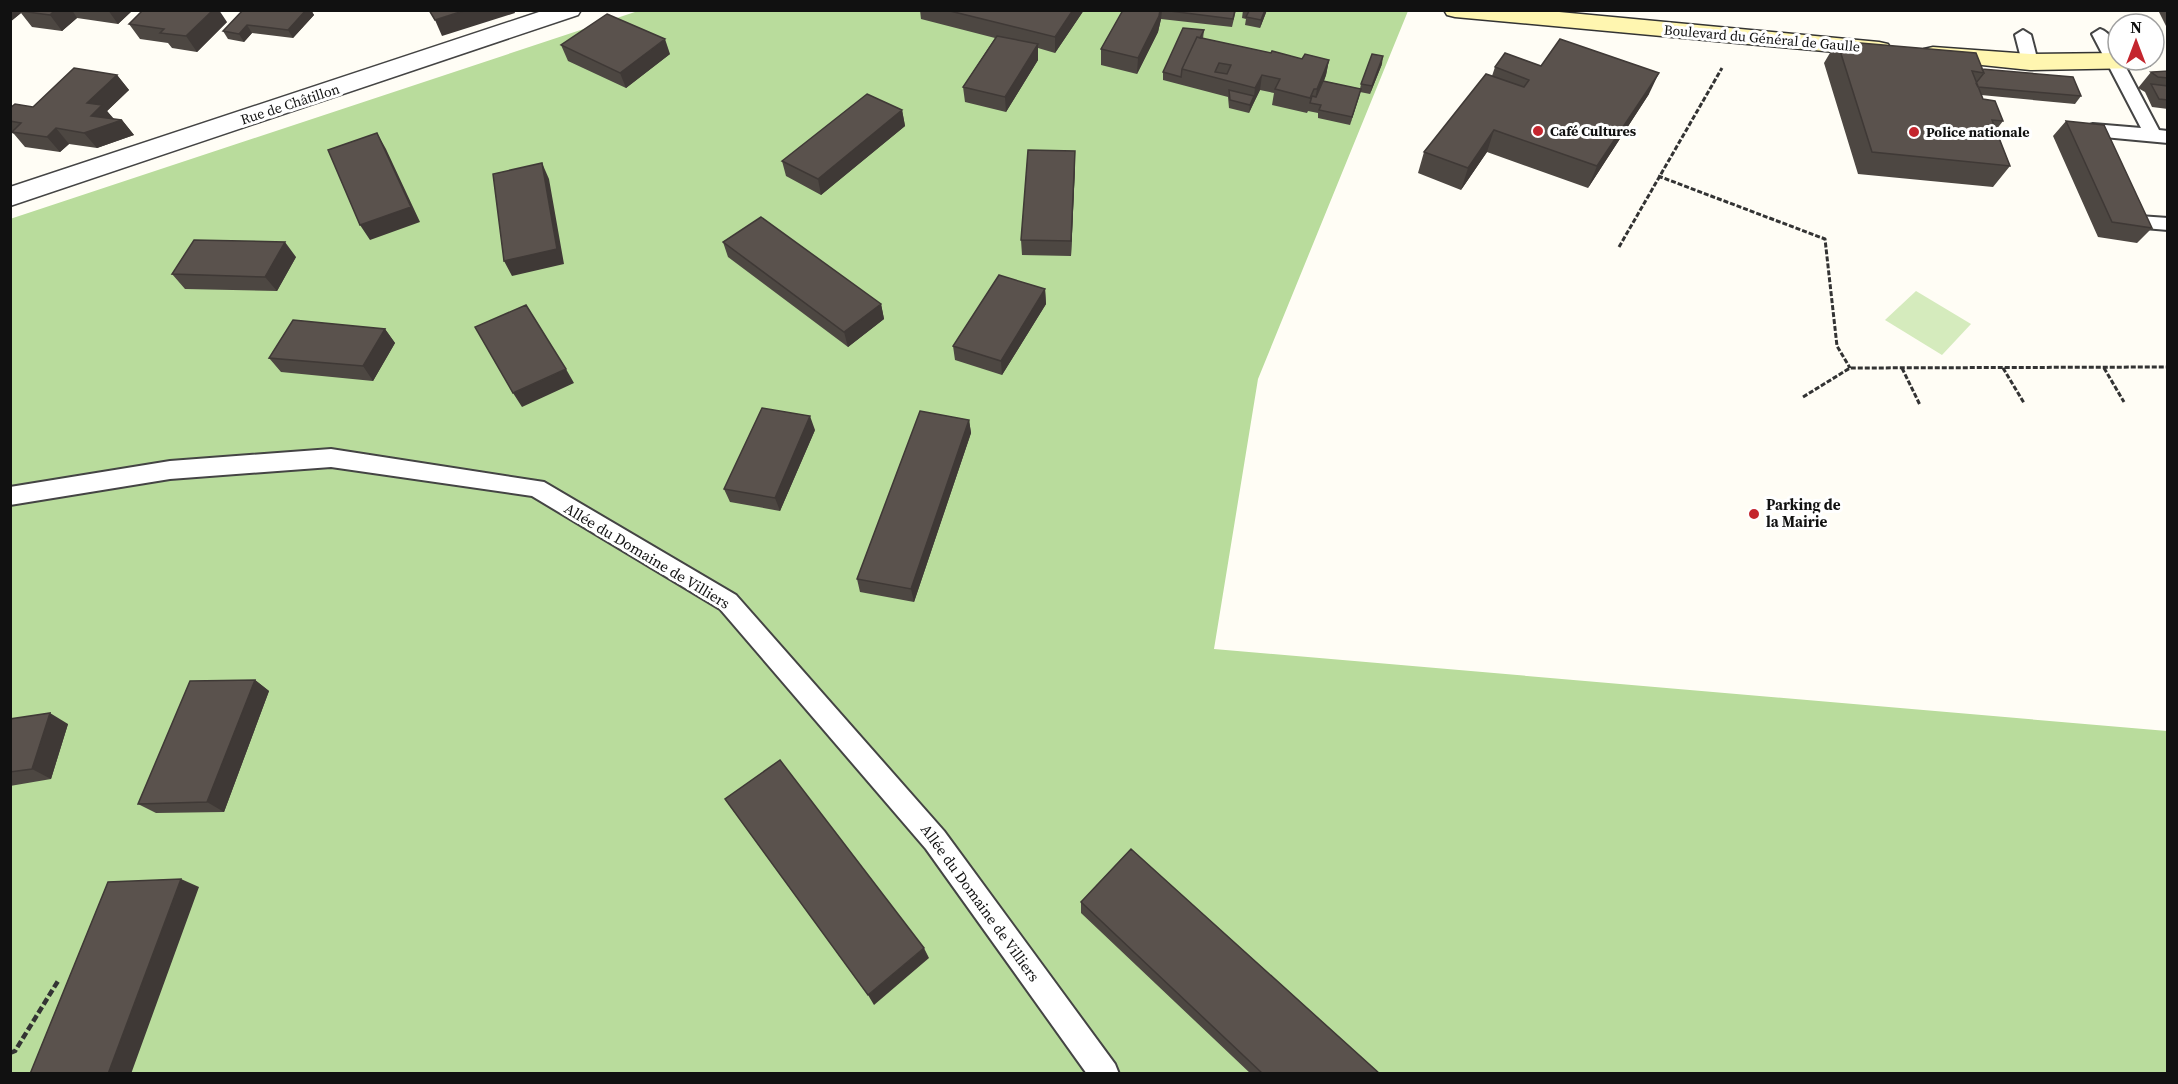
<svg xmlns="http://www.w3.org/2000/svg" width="2178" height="1084" font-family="'Source Serif 4',serif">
  <rect width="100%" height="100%" fill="#fffdf5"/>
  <!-- green -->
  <path fill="#d5ebbd" d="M1916,291l55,33 -29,31 -57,-35z"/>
  <!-- forest -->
  <path fill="#b9dc9c" d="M638,11h770l-150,368 -44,270 953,82v342h-2156l-1,-854z"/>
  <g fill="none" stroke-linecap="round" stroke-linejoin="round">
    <!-- service casing -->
    <g stroke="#444" stroke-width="4">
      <path id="service" d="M2100,29c11,3 18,20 18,31h4l37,70 9,1v12l-75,-7 -6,-2 -3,-4 3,-4 6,-2 48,4 -49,-94z
        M2023,30l8,5 7,27 -2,4h-12l-2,-4 -7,-27z
        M2139,216l29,2v12l-36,-3 -2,-5 2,-5z
        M331,449l213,33 192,113 208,236 171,233 4,10h-32l-161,-225 -206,-240 -188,-113 -201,-29 -161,12 -160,26v-18l160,-26z"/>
    </g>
    <!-- minor casing -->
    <g stroke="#444" stroke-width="3">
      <path id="minor" d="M545,10h36l-3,5 -568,191v-19z"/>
    </g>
    <!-- secondary casing -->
    <g stroke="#333" stroke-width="3">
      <path id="secondary" d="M1444,10h94l341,32 9,2 3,5 -3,5 -9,2 -424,-39 -8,-2z
        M1933,47l97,7 88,-1v7h35l-3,5 -9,3 -111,2 -106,-11 -3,-5 3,-5z"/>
    </g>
    <!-- path-far1 -->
    <path stroke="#333" stroke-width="3" stroke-dasharray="5 2" stroke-linecap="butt" d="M1658,176l167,63 12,107 13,22
      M1619,247l103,-179
      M1902,368l18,37
      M2003,368l21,35
      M2104,368l20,34
      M1803,397l47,-29 318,-1"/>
    <!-- path -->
    <path stroke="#333" stroke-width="4.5" stroke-dasharray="7 3" stroke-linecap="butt" d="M10,1053l5,-2 43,-70"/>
    <!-- service -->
    <use href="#service" fill="#fff" fill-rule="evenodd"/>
    <!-- minor -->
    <use href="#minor" fill="#fff" fill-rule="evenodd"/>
    <!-- secondary -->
    <use href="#secondary" fill="#fff6b0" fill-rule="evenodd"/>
  </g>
  <!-- wall -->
  <path fill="#4d4742" d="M10,10h123l-15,14 -41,-6 -15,13 -30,-4 -11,-14 -11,9z
    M243,10h68l3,5 -21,23 -41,-5 -8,9 -16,-3 -5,-8z
    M920,10h164l-29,43 -17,-5v12l-32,52 -41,-10 -2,-15 32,-49 -74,-19z
    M1123,10h113l-4,17 -71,-8 -3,13 -21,42 -36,-9v-16z
    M1243,10h24l-7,18 -15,-3 1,-6 -4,-1z
    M2158,10h10v18h-1z
    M227,22l-30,30 -25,-4 -4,-5 -28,-4 -11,-15z
    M1204,30l-1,9 99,20 27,1 -3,15 -2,6 36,8 1,-5 21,-20 -12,30 -10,-2 -10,33 -32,-7v-5l-10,-2 -1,2 -35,-8 2,-12 -14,-3 -11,23 -20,-5 -1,-11 -65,-17v-8z
    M1837,41l145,28 99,27 -6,8 -94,-9 2,4 20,22 -7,9 14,36 -17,21 -135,-13 -34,-111z
    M561,45l109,9 -44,34 -58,-27z
    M1541,66l108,28 -61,94 -101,-36 -26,38 -43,-17 6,-21 68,-76 3,-9z
    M2168,71v38l-16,-2 -7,-15 -7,-4 13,-16z
    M117,75l12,15 -22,21 6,8 9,1 12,15 -37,13 -28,-4 -9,8 -35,-5 -11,-13 -4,-2v-24l23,-1z
    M902,110l3,16 -84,69 -35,-19 -4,-15z
    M2066,121l86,107 -15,15 -39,-6 -45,-101z
    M1075,166l-4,90 -49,-1 -1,-15z
    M723,242l158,62 3,15 -36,28 -120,-90z
    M296,257l-19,34 -92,-2 -13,-15z
    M1045,289l1,15 -44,71 -47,-15 -2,-14z
    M385,329l10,14 -22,38 -92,-9 -12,-14z
    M969,420l2,13 -57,169 -54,-10 -3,-13z
    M815,430l-35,81 -50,-9 -6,-13z
    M255,680l14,11 -45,121 -68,1 -18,-9z
    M10,719l58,5 -17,55 -41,7z
    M1081,902l299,172h-129l-170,-161z"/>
  <!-- shaded-wall -->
  <path fill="#3f3936" d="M10,10h14l-4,1 1,2 -11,9z
    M55,10h17l5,8 -15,13 -12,-16z
    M108,10h25l-15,14z
    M213,10h6l8,12 -30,30 -11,-16z
    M306,10h5l3,5 -21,23 -5,-8z
    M466,10h48l1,3 -73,23 -7,-16z
    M1073,10h11l-29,43v-16z
    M1160,10h4l-2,1 -1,8 -3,13 -21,42 1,-16z
    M1265,10h2l-7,18 1,-8z
    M247,25l5,8 -8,9 -5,-8z
    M665,39l5,15 -44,34 -6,-15z
    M1038,44v16l-32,52 -1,-15z
    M1383,56l-1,8 -12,30 2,-8z
    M1329,60l-3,15 -12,30 3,-16z
    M1659,73l-10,21 -61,94 9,-22z
    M117,75l12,15 -22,21 8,9h7l12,15 -37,13 -13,-15 7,-17 -4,-13z
    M1262,75l-2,15 -7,14 2,-16z
    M1361,89l-2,8 -9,28 2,-8z
    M1254,96l-1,8 -4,9 1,-8z
    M902,110l3,16 -84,69 -3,-16z
    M56,128l13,16 -9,8 -13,-15z
    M1494,130l-7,22 -26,38 7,-22z
    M377,133l9,16 34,73 -50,18 -10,-15z
    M1075,151v15l-4,90v-15z
    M542,163l7,16 15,85 -52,12 -8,-15z
    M285,242l11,15 -19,34 -12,-14z
    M1045,289l1,15 -44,71 -1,-14z
    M881,304l3,15 -36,28 -4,-15z
    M385,329l10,14 -22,38 -10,-15z
    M566,369l8,14 -52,24 -9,-14z
    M810,416l5,14 -35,81 -5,-13z
    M969,420l2,13 -57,169 -3,-13z
    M255,680l14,11 -45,121 -17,-10z
    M50,713l18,11 -17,55 -19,-10z
    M181,879l18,8 -68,187h-23z
    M924,948l5,10 -55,47 -6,-10z"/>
  <!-- building -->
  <path fill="#5a524d" stroke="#3f3936" stroke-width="1.5" fill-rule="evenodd" d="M21,10h34l-5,5 -30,-4z
    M143,10h70l-27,26 -26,-3 4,-4 -35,-5z
    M243,10h63l-18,20 -41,-5 -8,9 -16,-3z
    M429,10h37l-31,10z
    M946,10h127l-18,27z
    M1123,10h37l-1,6 -21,42 -37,-9z
    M1162,10h73l-2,9z
    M1246,10h19l-4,10 -15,-3 3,-6z
    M607,14l58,25 -45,34 -59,-28z
    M1183,28l21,2 -4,8 -3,-1 -15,32 -1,8 -18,-5z
    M997,36l41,8 -33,53 -42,-10z
    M1197,37l74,16 1,-2 30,8 3,-5 24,6 -12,29h-3l-4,9 -35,-9 5,-10 -18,-4 -7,13 -73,-19zM1219,63l12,2 -4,9 -12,-2z
    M1560,39l99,34 -62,93 -103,-36 -26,38 -44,-16 62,-78 38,13 5,-7 -34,-13 10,-14 36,13z
    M1837,41l139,12 8,20 -12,-2 11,28 12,2 8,20 -11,-1 18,46 -138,-14z
    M1372,54l11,2 -11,30 -11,-2z
    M74,68l43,7 -30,28 15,2 -11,11 31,4 -38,13 -28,-5 -9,9 -35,-5 9,-9 -11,-2v-13l5,-4 18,3z
    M1982,69l91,8 8,19 -103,-9 -2,-4 8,-10z
    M2168,71v7l-10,-1 -7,-5z
    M1323,81l38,8 -9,28 -33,-7 2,-5 -11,-2 2,-7 4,1z
    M2151,84l17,2v14l-9,-1z
    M1229,90l25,6 -4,9 -20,-5z
    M867,94l35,16 -84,69 -36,-18z
    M2066,121l38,4 48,103 -40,-6z
    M377,133l34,74 -51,18 -32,-75z
    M1028,150l47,1 -4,90 -50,-1z
    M542,163l15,86 -53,12 -11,-87z
    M761,217l120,87 -37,28 -121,-90z
    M194,240l91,2 -20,35 -93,-3z
    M999,275l46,14 -44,72 -48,-15z
    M526,305l40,64 -53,24 -38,-66z
    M293,320l92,9 -22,37 -94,-8z
    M762,408l48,8 -35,82 -51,-9z
    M920,411l49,9 -58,169 -54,-10z
    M255,680l-48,122 -69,2 52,-123z
    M50,713l-18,56 -22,3v-53z
    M780,760l144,188 -56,47 -143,-196z
    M1131,849l249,225h-117l-182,-172z
    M181,879l-73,195h-78l78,-192z"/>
  <!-- markers -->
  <g fill="#c4262e" stroke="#fff" stroke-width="2">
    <circle cx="1538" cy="131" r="6"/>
    <circle cx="1914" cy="132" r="6"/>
    <circle cx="1754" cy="514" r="6"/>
  </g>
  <g text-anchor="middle" stroke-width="6" stroke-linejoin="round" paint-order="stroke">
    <!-- far-street labels -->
    <g font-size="14" fill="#111" stroke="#fff">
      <text transform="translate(1762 38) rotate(5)" y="5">Boulevard du Général de Gaulle</text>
      <text transform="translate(290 104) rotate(-18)" y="5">Rue de Châtillon</text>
    </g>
    <!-- far-poi labels -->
    <g font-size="14" font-weight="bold" fill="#111" stroke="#fff" text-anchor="start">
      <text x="1550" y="136">Café Cultures</text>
      <text x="1926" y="137">Police nationale</text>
    </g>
    <!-- poi labels -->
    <g font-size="15" font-weight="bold" fill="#111" stroke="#fff" text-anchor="start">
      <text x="1766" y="510">Parking de<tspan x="1766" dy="17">la Mairie</tspan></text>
    </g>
    <!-- street labels -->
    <g font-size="15" fill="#111" stroke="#fff">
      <text transform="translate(647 556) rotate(31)" y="5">Allée du Domaine de Villiers</text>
      <text transform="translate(980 903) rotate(54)" y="5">Allée du Domaine de Villiers</text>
    </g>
  </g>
  <!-- border -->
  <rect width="2178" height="1084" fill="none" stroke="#111111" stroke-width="24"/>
  <!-- north arrow -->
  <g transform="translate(2136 42)"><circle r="28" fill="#ffffff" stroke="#a0a0a0" stroke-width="1.5"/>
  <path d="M0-4.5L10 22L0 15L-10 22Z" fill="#c4262e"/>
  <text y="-9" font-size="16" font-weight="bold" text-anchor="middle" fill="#111111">N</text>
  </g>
</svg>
